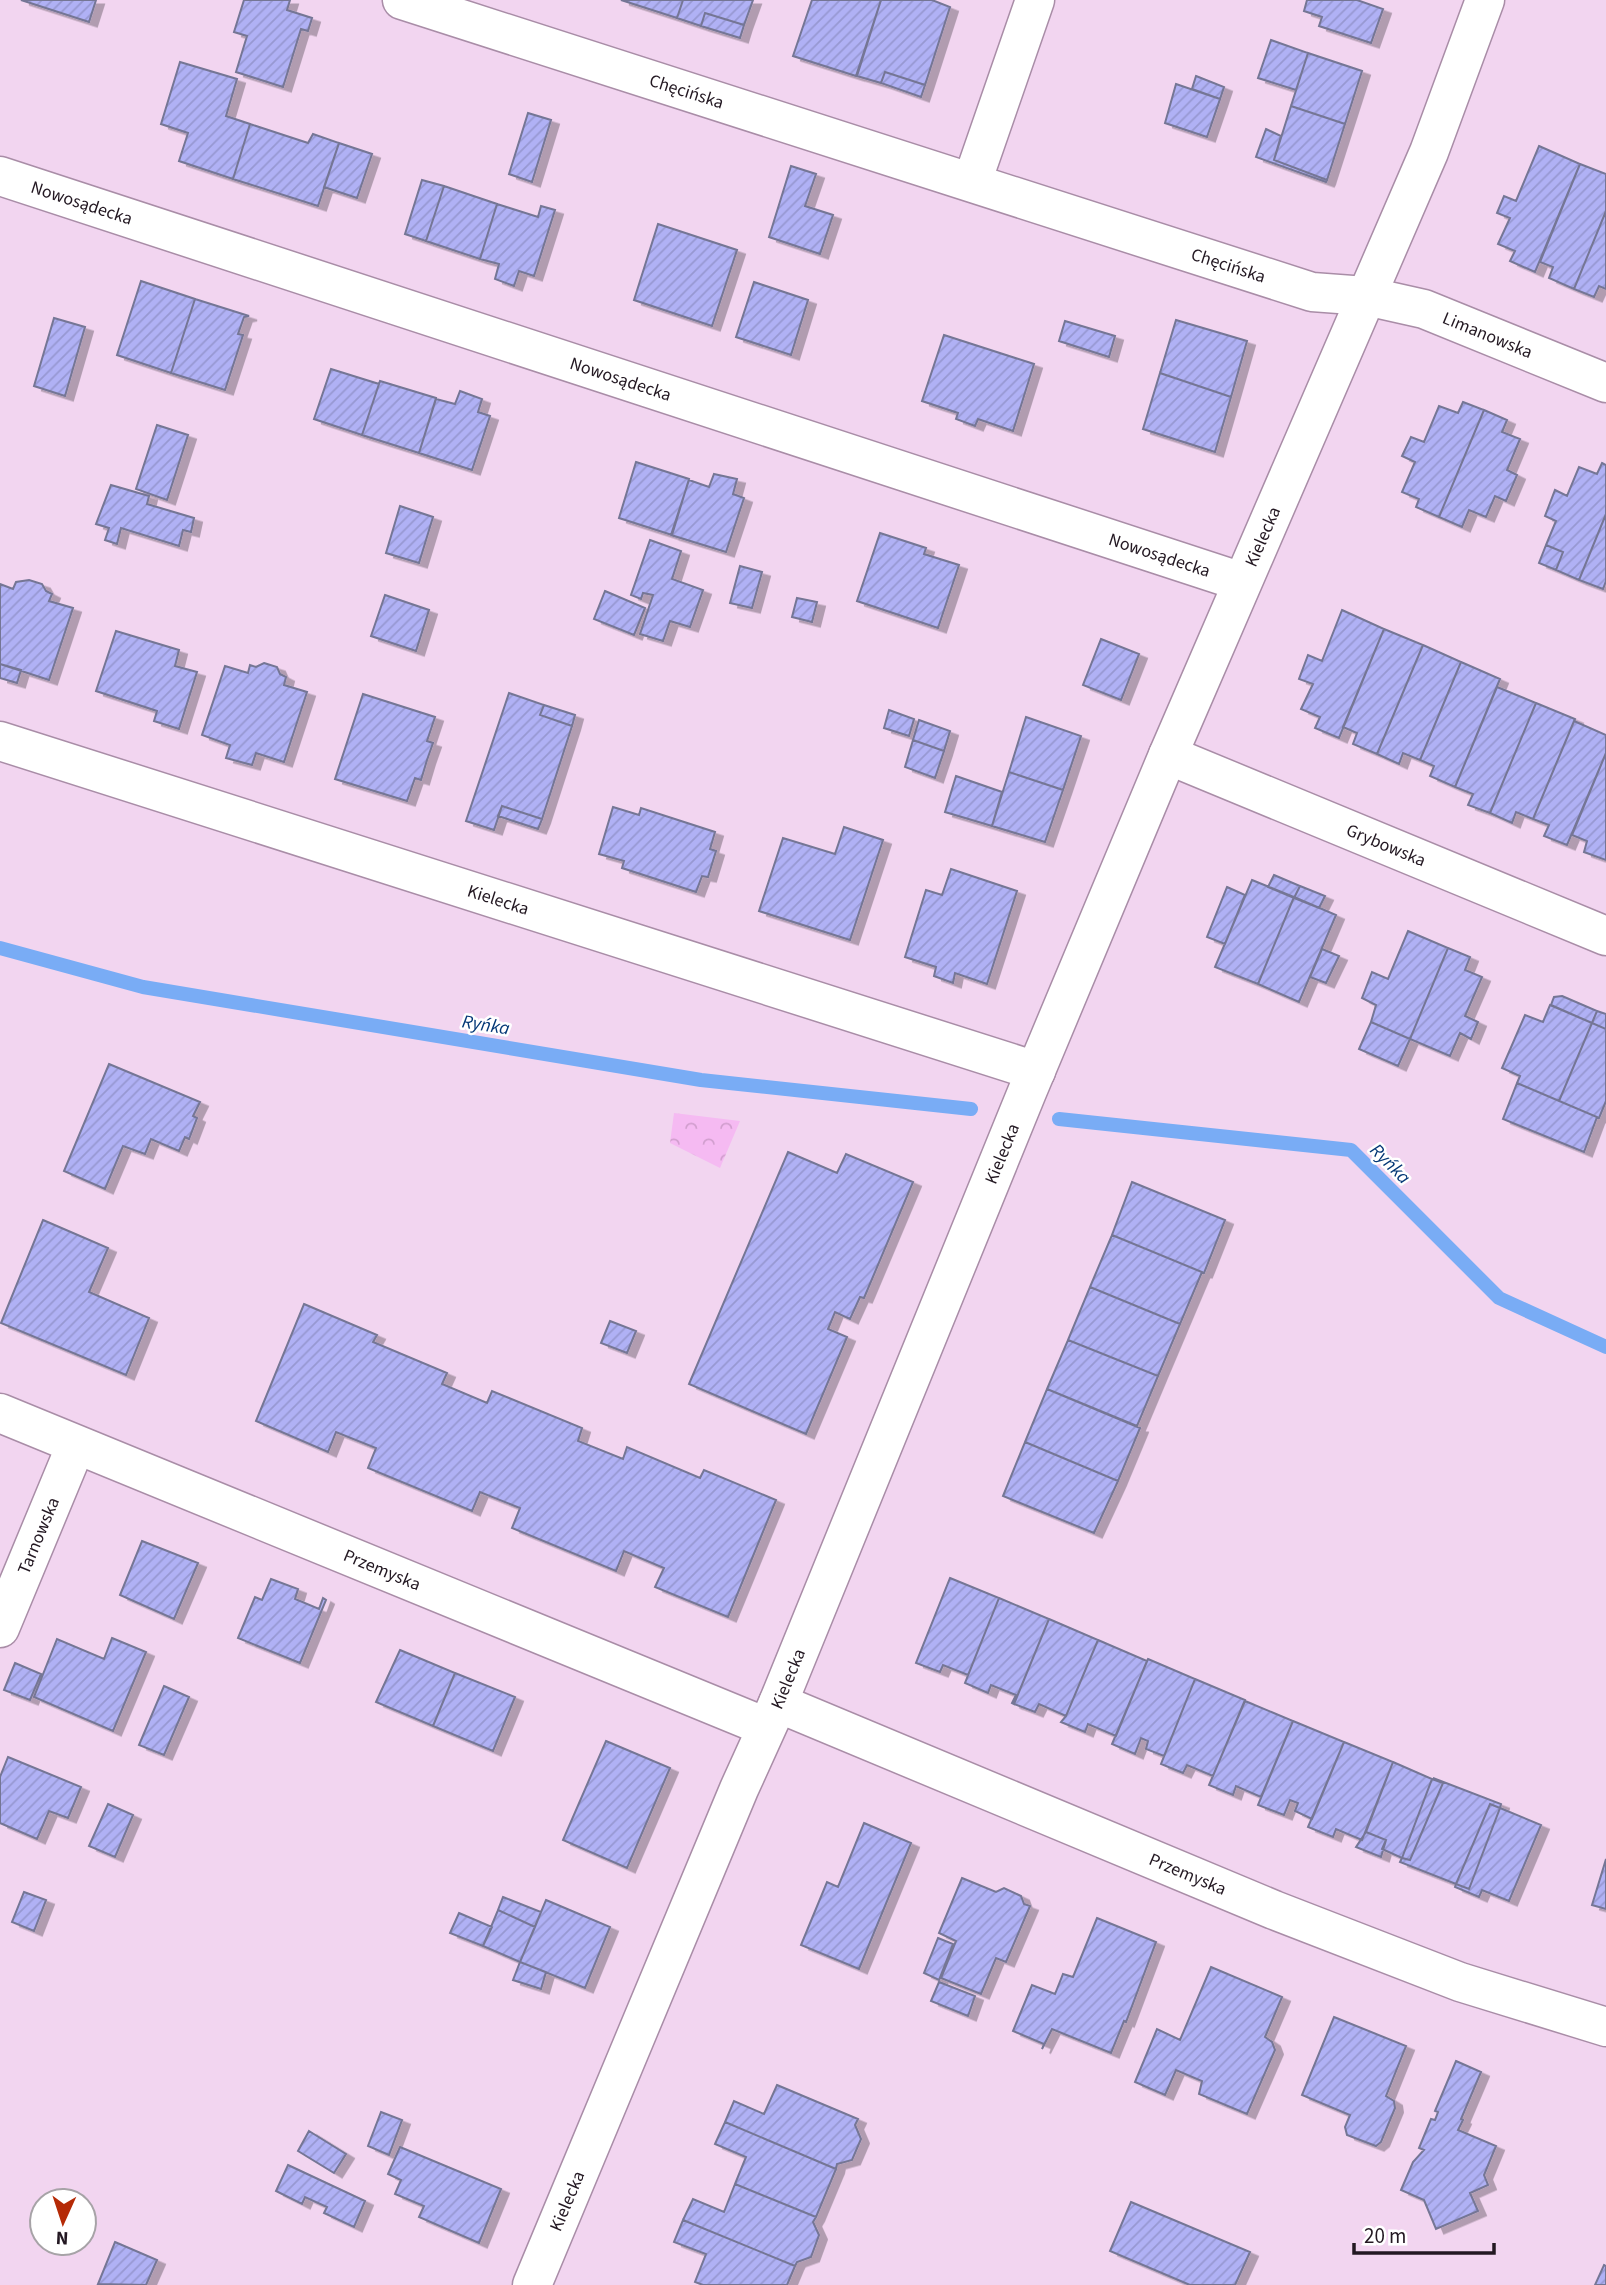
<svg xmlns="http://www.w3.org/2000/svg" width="1606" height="2285" font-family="'Source Sans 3',sans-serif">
  <defs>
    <pattern id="park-crowns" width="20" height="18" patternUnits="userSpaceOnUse" patternTransform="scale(1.75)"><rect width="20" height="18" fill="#f5baf2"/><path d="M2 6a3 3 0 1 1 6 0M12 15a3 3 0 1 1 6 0" fill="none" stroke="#d29fcf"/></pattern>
    <pattern id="building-hatch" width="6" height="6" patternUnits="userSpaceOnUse" patternTransform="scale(1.75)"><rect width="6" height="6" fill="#b0b1f5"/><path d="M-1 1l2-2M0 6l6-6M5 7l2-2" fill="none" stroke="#9798d2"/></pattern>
    <filter id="shadow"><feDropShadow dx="8" dy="4.5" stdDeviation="0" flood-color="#0004"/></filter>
  </defs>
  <rect width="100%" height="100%" fill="#f2d5f0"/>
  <!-- park -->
  <path fill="url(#park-crowns)" d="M674,1113l66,8 -20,47 -50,-25z"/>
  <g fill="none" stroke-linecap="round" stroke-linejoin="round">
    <!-- stream -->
    <path stroke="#79acf5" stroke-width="14" d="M0,948l143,39 558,93 270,29
      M1059,1119l292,31 148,148 107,49"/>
  </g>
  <!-- building -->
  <path fill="url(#building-hatch)" stroke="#757695" stroke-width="2" filter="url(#shadow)" d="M21,0h75l-7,22z
    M244,0h46l-3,10 25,8 -4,13 -7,-2 -18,58 -47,-15 11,-36 -13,-4z
    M621,0h62l-6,18z
    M683,0h70l-9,25 -39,-12 -4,13 -24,-8z
    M812,0h69l-25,76 -63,-20z
    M881,0h51l18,7 -25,78 -40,-13 -4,11 -24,-7z
    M1307,0h50l26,9 -12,34 -52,-17 3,-9 -18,-6z
    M705,13l39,12 -4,13 -39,-12z
    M1271,40l37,13 -12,37 -38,-12z
    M1308,53l54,18 -17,53 -54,-18z
    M180,62l57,17 -11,37 24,8 -17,55 -54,-18 9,-28 -27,-9z
    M885,72l40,13 -4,12 -40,-14z
    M1196,76l28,11 -4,12 -28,-10z
    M1176,84l44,15 -13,38 -42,-14z
    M1291,106l54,18 -18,56 -53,-20z
    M528,113l23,7 -19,62 -23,-8z
    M250,124l58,19 5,-9 26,9 -21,63 -85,-27z
    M1266,129l15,7 -7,24 53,20 -1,2 -70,-25z
    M339,143l33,11 -15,44 -33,-11z
    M1539,146l41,18 -45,108 -25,-11 5,-10 -17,-7 12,-26 -13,-5 7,-17 12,5z
    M1580,164l26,10v37l-32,78 -25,-11 4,-11 -13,-5z
    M791,166l25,8 -11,32 28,9 -13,39 -51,-17z
    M422,180l22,6 -18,55 -21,-7z
    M444,186l53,18 -17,55 -54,-18z
    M497,204l41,13 3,-11 14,4 -21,66 -15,-5 -5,15 -19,-7 4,-15 -19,-5z
    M1606,211v78l-7,-3 -5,11 -20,-8z
    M658,224l79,26 -25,76 -78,-26z
    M141,281l54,18 -24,74 -54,-18z
    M754,282l54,18 -17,55 -55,-18z
    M195,299l54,17 -5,1 -6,17 5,1 -18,55 -54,-17z
    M54,318l31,9 -20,69 -31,-10z
    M1176,320l71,21 -16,56 -71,-24z
    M1065,321l50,15 -6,21 -50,-16z
    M944,335l90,29 -21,67 -35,-12 -3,7 -19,-7 2,-6 -36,-12z
    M331,369l48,15 -17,51 -48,-16z
    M1160,373l71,24 -16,55 -72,-23z
    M380,381l56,17 -17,55 -57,-18z
    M460,391l22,8 -4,13 12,4 -18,54 -53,-17 17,-54 19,5z
    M1463,402l21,8 -45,107 -23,-10 3,-8 -17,-7 13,-30 -13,-6 9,-19 13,5 15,-36 19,7z
    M1484,410l23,10 -5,12 18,7 -13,31 10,5 -11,26 -11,-5 -9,21 -17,-7 -7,17 -23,-10z
    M157,425l31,10 -21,65 -31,-11z
    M636,462l53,17 -17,56 -53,-17z
    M1602,463l4,2v49l-27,66 -23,-10 7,-18 -17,-7 10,-24 -11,-5 10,-26 12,6 12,-29 18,7z
    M714,474l23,5 -4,15 11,4 -18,54 -55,-17 18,-55 20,7z
    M111,485l38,11 -2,8 47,14 -3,14 -8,-2 -4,16 -58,-18 -4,16 -12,-4 4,-12 -13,-4z
    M400,506l33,11 -14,46 -33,-10z
    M1606,514v67l-3,8 -24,-9z
    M880,533l46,15 -2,6 35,11 -21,63 -81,-27z
    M650,540l31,11 -9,28 31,11 -13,37 -20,-6 -7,20 -23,-7 13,-39 -10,-2 -2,6 -10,-4z
    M1546,545l17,7 -7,18 -17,-7z
    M740,566l22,6 -10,36 -22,-5z
    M29,580l13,4 4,7 6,3 -3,7 24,7 -24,72 -49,-16v-80l13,5 3,-7z
    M605,591l40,17 -11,27 -40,-16z
    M385,595l44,15 -13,41 -45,-15z
    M797,598l20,4 -5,20 -20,-5z
    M1342,610l42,19 -45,109 -24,-10 5,-11 -19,-8 12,-25 -14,-5 9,-24 14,6z
    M1384,629l39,16 -46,109 -24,-10 4,-11 -14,-6z
    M116,631l63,19 -4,16 22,6 -18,57 -25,-8 3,-10 -61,-20z
    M1101,639l38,15 -18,46 -38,-15z
    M1423,645l38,17 -41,98 -17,-7 -4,11 -22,-10z
    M1461,662l39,17 -45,108 -25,-11 4,-10 -14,-6z
    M264,663l13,4 3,7 6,3 -2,8 23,7 -23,70 -28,-9 -4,12 -26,-7 4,-13 -28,-10 23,-69 23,7 2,-8 6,2z
    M0,664l21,6 -4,13 -17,-5z
    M1497,687l39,16 -46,110 -22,-8 5,-11 -18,-7z
    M509,693l35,12 -4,10 32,11 -30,93 -40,-13 -8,24 -28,-9z
    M363,694l72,23 -8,24 6,2 -6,17 -6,20 -6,-2 -8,23 -72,-22z
    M1536,703l39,16 -42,100 -17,-7 -4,11 -22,-10z
    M544,705l31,10 -3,11 -32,-11z
    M889,710l25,9 -5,17 -25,-8z
    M1026,717l55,19 -18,54 -54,-18z
    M919,720l31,11 -6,20 -31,-11z
    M1574,721l32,14v18l-39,92 -23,-9 5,-11 -16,-6z
    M913,740l31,11 -9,27 -30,-11z
    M1606,753v107l-22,-8 3,-11 -15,-6z
    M1009,772l54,18 -18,52 -53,-16z
    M956,776l46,16 -10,34 -47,-14z
    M502,806l40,13 -4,10 -40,-13z
    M613,807l26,8 2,-7 74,24 -5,17 6,2 -8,26 -6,-1 -6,16 -74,-24 2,-7 -25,-7z
    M844,827l39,13 -33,100 -91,-29 24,-73 52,16z
    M951,869l66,22 -30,93 -32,-11 -2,10 -19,-7 2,-9 -31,-10 21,-67 16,5z
    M1274,875l26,11 -6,12 -26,-11z
    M1252,880l42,17 -36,87 -43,-17z
    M1300,886l25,10 -6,12 -25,-10z
    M1227,887l18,8 -20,49 -18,-7z
    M1294,897l42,18 -37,87 -41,-18z
    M1408,931l40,17 -38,91 -39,-17 5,-17 -14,-7 10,-26 16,7z
    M1448,948l22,9 -5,13 17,7 -17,39 13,6 -7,17 -11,-6 -10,23 -40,-17z
    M1322,949l17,7 -13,27 -16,-6z
    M1562,996l35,15 -5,12 -41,-18 3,-8z
    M1550,1005l42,18 -33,78 -42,-18 3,-7 -18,-8 23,-53 18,7z
    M1597,1011l9,3v15l-14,-6z
    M1371,1022l39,17 -12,27 -39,-17z
    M1592,1023l14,6v72l-7,17 -40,-17z
    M109,1064l91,38 -7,14 4,2 -8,21 -4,-2 -6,14 -28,-12 -6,15 -22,-8 -18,43 -41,-18z
    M1517,1083l80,34 -13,35 -81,-33z
    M788,1152l49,21 9,-19 67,28 -49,116 -4,-1 -10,22 -15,-7 -7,17 19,8 -41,97 -117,-50z
    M1132,1182l93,38 -21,53 -92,-38z
    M43,1220l65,28 -19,44 60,26 -23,57 -125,-52z
    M1112,1235l90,37 -22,52 -90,-37z
    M1090,1287l90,37 -22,52 -90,-36z
    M304,1304l73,31 -4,7 74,31 -5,11 45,19 5,-12 90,37 -4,13 45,18 4,-12 73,31 4,-8 72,30 -48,117 -73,-30 9,-19 -40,-17 -8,20 -104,-43 8,-20 -40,-16 -8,19 -104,-43 8,-20 -40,-16 -8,20 -72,-31z
    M610,1321l26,10 -9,22 -26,-10z
    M1068,1340l90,36 -21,50 -90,-37z
    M1047,1389l93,39 -22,53 -93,-39z
    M1025,1442l93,39 -24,52 -91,-37z
    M142,1541l56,22 -24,56 -54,-24z
    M950,1578l49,20 -31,77 -25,-10 -3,7 -24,-9z
    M271,1579l27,10 -3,10 24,10 4,-11 3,2 -26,63 -62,-25 17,-41 7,3z
    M999,1598l50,21 -35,85 -2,-1 4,-8 -25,-10 -3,8 -23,-10z
    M1049,1619l49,21 -32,76 -27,-12 -4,8 -21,-8z
    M112,1638l34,14 -33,79 -79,-34 23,-58 47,20z
    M1098,1640l49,21 -31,75 -28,-12 -3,8 -24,-10 5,-6z
    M400,1650l55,23 -22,53 -57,-24z
    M1148,1659l47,20 -31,77 -18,-7 2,-8 -7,-3 -6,16 -23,-10z
    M15,1663l26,11 -11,26 -26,-10z
    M455,1673l60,24 -22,54 -60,-25z
    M1195,1679l50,21 -32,76 -26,-11 -4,8 -22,-9z
    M164,1686l25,11 -25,58 -25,-10z
    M1245,1701l48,20 -32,76 -25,-11 -3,9 -24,-10z
    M1293,1721l51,21 -32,77 -17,-8 3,-8 -8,-3 -6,15 -26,-10z
    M606,1741l64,27 -43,100 -64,-28z
    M1344,1742l49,20 -31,78 -26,-11 -3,8 -25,-10z
    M8,1757l73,30 -13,31 -19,-7 -12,28 -37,-16v-46z
    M1393,1762l39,17 -30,79 -20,-9 4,-9 -20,-8z
    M1433,1778l68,26 -1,4 -10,-4 -34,80 -56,-22 2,-4 8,2 33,-77z
    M1432,1779l11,4 -33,77 -8,-2z
    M108,1804l25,11 -18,42 -26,-11z
    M1490,1804l10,4 -31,81 -13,-5z
    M1500,1808l41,17 -32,76 -27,-11 -3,7 -24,-10 1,-3 13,5z
    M864,1823l47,20 -52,126 -58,-24 26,-63 11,5z
    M1366,1832l20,8 -5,17 -25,-10z
    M1606,1859v50l-14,-4z
    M962,1878l34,14 8,-4 17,8 3,8 6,2 -24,56 -10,-4 -15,36 -40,-16 15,-37 -17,-8z
    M24,1892l22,8 -12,31 -22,-9z
    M503,1897l38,15 -6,15 -37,-17z
    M546,1900l64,27 -25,61 -65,-26z
    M498,1910l37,17 -15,35 -37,-16z
    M459,1913l33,14 -9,19 -33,-13z
    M1097,1918l59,24 -30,80 -2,-1 -13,32 -59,-24 -10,20 2,-5 -31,-13 19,-46 23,9 8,-20 10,3z
    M938,1938l15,6 -14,36 -15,-7z
    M520,1962l26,10 -5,17 -28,-9z
    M1211,1967l71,30 -17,40 7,5 3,8 -28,64 -48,-20 3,-13 -26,-11 -11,25 -30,-13 22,-53 23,11z
    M939,1982l36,14 -7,20 -37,-15z
    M1334,2017l72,29 -20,50 8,5 1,7 -14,34 -5,4 -29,-11 -2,-8 5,-12 -48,-20z
    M1456,2061l25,11 -20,47 2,1 -5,10 38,16 -12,29 4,10 -18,8 8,18 -42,18 -12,-29 -23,-10 12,-28 11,-12 -5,-2 12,-29 4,1 3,-8 -3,-1z
    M777,2085l81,34 -3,6 6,14 -9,21 -15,4 -1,5 -111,-47 9,-21 30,13z
    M381,2112l21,8 -13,35 -21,-9z
    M725,2122l111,47 -20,48 -81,-33 11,-27 -31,-13z
    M309,2131l37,23 -12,19 -36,-22z
    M400,2147l101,42 -22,54 -60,-26 5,-11 -29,-12 6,-14 -13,-6z
    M288,2165l77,36 -11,26 -30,-14 3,-6 -22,-10 -3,7 -26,-13z
    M735,2184l81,33 -3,5 6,13 -8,22 -14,5 -2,4 -112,-46 10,-21 31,13z
    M1131,2202l119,50 -15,33h-45l-80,-34z
    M683,2220l112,46 -8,19h-84l-8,-3 11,-28 -32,-12z
    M115,2242l42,18 -11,25 -48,-1z
    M1604,2265l2,1v19h-11z"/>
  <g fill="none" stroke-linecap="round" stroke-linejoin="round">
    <!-- minor casing -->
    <g stroke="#a98da7" stroke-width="41">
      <g id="minor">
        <path id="s1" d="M402,0l910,292 54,4 58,13 182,74"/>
        <path id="s2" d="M0,176l1242,406"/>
        <path d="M972,182l63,-182"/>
        <path id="s3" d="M0,741l1036,330"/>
        <path id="s4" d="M1168,755l438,181"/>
        <path id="s5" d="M0,1413l766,314"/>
        <path id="s6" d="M0,1628l76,-183"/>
        <path id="s7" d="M778,1703l496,207 186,72 146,45"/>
        <path id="s8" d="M532,2285l207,-496 39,-86 249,-611 141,-337 261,-603 56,-152"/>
      </g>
    </g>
    <!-- minor -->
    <use href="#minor" stroke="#fff" stroke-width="38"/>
  </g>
  <g text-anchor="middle" stroke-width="5" stroke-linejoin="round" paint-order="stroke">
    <!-- street labels -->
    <g font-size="18" fill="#231822" stroke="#fff">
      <text dy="6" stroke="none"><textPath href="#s1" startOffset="299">Chęcińska</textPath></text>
      <text dy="6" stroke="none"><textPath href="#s2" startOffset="86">Nowosądecka</textPath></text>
      <text dy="6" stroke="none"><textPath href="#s1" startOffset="868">Chęcińska</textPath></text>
      <text dy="6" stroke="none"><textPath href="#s1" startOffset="1138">Limanowska</textPath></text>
      <text dy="6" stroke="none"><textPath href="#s2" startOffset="653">Nowosądecka</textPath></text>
      <text dy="6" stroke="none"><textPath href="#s8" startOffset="1895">Kielecka</textPath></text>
      <text dy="6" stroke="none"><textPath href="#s2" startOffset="1220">Nowosądecka</textPath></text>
      <text dy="6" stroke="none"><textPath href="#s4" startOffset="236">Grybowska</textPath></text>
      <text dy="6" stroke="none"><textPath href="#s3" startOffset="523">Kielecka</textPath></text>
      <text dy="6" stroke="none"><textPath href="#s8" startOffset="1225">Kielecka</textPath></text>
      <text dy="6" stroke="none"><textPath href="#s6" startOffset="100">Tarnowska</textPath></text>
      <text dy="6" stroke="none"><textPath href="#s5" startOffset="413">Przemyska</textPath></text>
      <text dy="6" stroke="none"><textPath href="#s8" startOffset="658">Kielecka</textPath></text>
      <text dy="6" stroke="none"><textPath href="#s7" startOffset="444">Przemyska</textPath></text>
      <text dy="6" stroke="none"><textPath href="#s8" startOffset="91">Kielecka</textPath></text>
    </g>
    <!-- water labels -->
    <g font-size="19" font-style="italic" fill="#043776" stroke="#fff">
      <text transform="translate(486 1024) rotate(9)" y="7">Ryńka</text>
      <text transform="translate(1391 1163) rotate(45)" y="7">Ryńka</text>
    </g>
  </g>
  <!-- north arrow -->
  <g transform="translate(63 2222) rotate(183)"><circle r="33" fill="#ffffff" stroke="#a7a3a7" stroke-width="2"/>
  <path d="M0-5L12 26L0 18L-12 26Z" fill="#b52a06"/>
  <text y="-10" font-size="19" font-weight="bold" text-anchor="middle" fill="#231822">N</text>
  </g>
  <!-- scale -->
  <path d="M1354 2243v10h140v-10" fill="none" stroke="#231822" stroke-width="3.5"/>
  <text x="1364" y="2243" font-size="21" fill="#231822" stroke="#ffffff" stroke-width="5" paint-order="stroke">20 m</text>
</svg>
